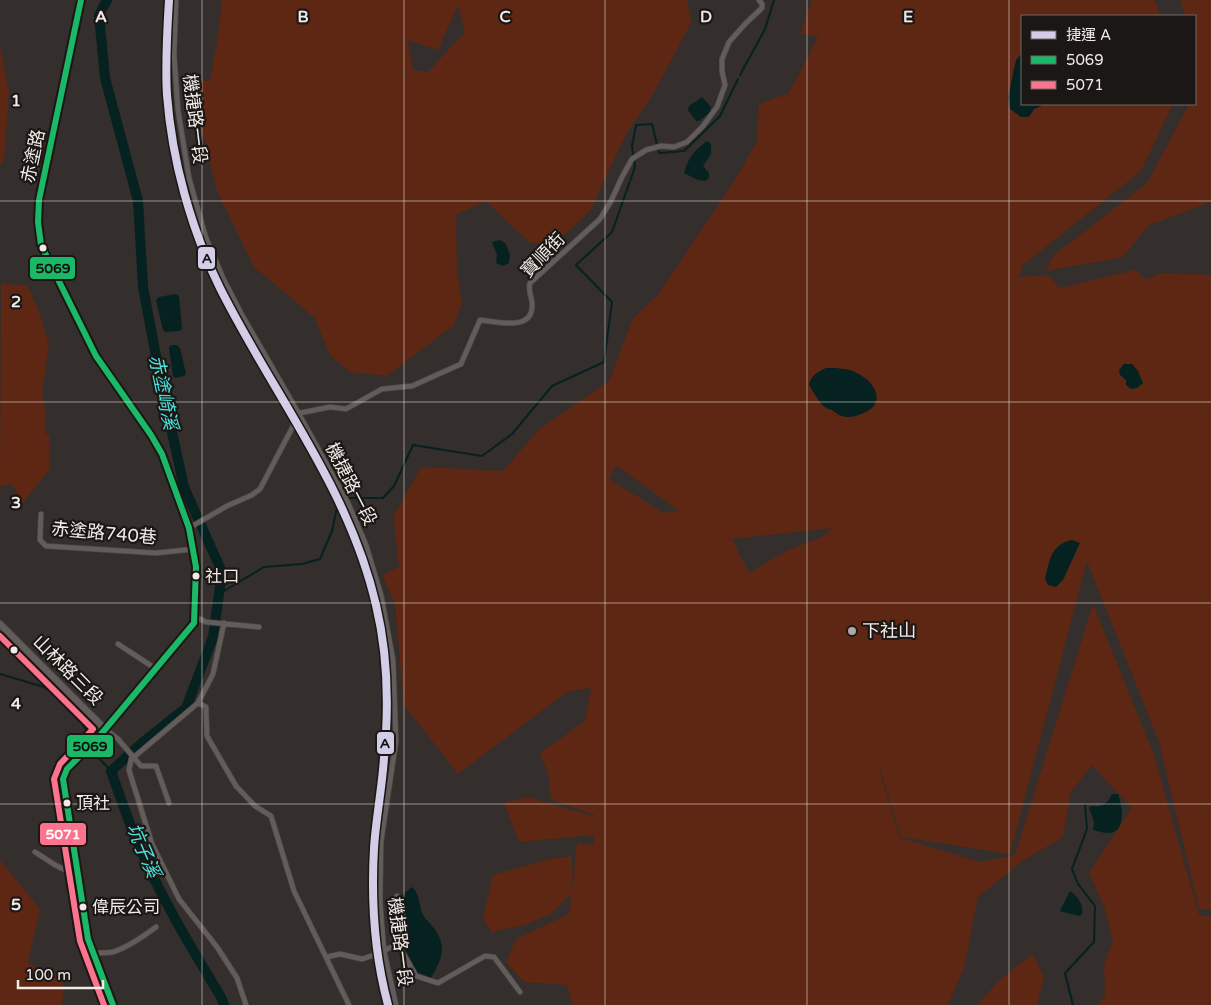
<svg xmlns="http://www.w3.org/2000/svg" width="1211" height="1005" font-family="'Varela Round','Noto Sans TC',sans-serif">
  <rect width="100%" height="100%" fill="#342e2c"/>
  <!-- green -->
  <path fill="#5d2714" fill-rule="evenodd" d="M222,0h465l4,23 -38,71 -27,40 -35,75 -39,38 -23,-5 -43,-41 -30,14 1,57 5,30 -8,23 -67,51 -37,-4 -20,-17 -15,-37 -61,-51 -37,-76 -29,-116 22,7 7,-41zM458,5l7,27 -37,40 -15,-2 -5,-30 30,10z
    M812,0h342l7,16h-139v88h151l-32,67 -118,94 -4,12 30,-2 10,13 76,-18 11,10 14,-7 51,2v635l-12,-1 -40,-167 -72,-181 -77,293 -109,-17 -21,-68h-3l2,1 21,68 80,24 35,-7 78,-251 61,151 45,160 12,1v89h-113l7,-10 -1,-30 9,-25 -9,-34 -15,-33 43,-65 -40,-43 -21,27 -8,45 -42,25 -43,35 -14,71 -16,37h-376l-5,-20 -43,-3 -18,-20 10,-23 53,-25 3,-21 -21,21 -27,11 -33,7 -8,-14 10,-43 57,-16 22,-3v35l5,-48 17,2v-10l-75,7 -15,-39 24,-6 67,20v-2l-44,-15 -3,-27 -8,-20 45,-32 6,-33 -21,3 -6,3 -106,80 -54,-69 -9,-101 -13,-29 17,-8 -6,-50 28,-50 82,4 35,-41 71,-49 24,-63 24,-22 78,-116 22,-39 2,-37 30,-11 29,-56 -18,-4zM616,465l63,46h-1l-14,2 -55,-34zM833,528l-11,9 -36,14 -37,22 -17,-34z
    M1181,0h30v202l-62,23 -26,32 -77,14 7,-15 94,-73 42,-79h6v-88h-11z
    M0,46l9,46 -5,68 -4,5z
    M1,284l26,1 11,24 11,35 -7,51 4,19 -1,19 5,3 -1,34 -26,33 -12,-20 -11,4z
    M0,860l40,49 -12,53 37,22 -3,21h-62z
    M1033,954l11,24 -7,27h-59l20,-24z"/>
  <!-- water -->
  <path fill="#052120" d="M1022,53v51h24l-12,5 -5,8h-8l-11,-8 -2,-11 8,-38z
    M702,97l9,10 -1,5 -11,9h-3l-8,-11 1,-4z
    M707,141l4,3v10l-8,12 6,7v5l-4,3 -7,-1 -14,-7c4,-15 10,-22 23,-32z
    M500,240l6,4 4,11 -1,8 -6,3 -7,-3 1,-8 -5,-13z
    M176,294l3,2 3,33 -3,2 -14,1 -2,-2 -7,-30 3,-3z
    M171,345h6l3,3 6,26 -2,2 -9,2 -2,-2 -4,-28z
    M1124,364h8l6,7 5,12 -6,5 -6,1 -5,-4v-5l-6,-5 -1,-5z
    M826,368c10,0 22,0 31,5 20,10 30,32 4,41 -6,3 -13,4 -19,2 -4,-1 -7,-4 -10,-6 -2,-1 -5,-1 -7,-3 -6,-4 -12,-16 -16,-22 2,-10 9,-13 17,-17z
    M1072,540l8,3 -17,37 -7,7 -8,-2 -3,-6c5,-19 5,-34 27,-39z
    M1112,794h6c4,10 8,34 -5,38 -6,3 -14,-1 -20,-2l1,-8 -5,-14 2,-2c10,2 17,-2 21,-12z
    M412,887c9,9 6,17 11,28 3,5 7,8 10,12 15,20 9,31 -2,51l-14,-6 -15,-28c6,-20 5,-27 -2,-47z
    M1070,891c8,6 14,13 12,24l-3,1 -19,-5z"/>
  <g fill="none" stroke-linecap="round" stroke-linejoin="round">
    <!-- stream -->
    <path stroke="#052120" stroke-width="2" d="M740,75l25,-46 9,-29
      M219,594l45,-27 38,-3 18,-5 12,-28 7,-33h44l11,-12 19,-41 69,11 30,-22 40,-48 52,-24 8,-60 -36,-37 36,-33 23,-65 -3,-21 4,-21 16,-1 7,29 25,-2 36,-35 18,-37
      M0,674l44,13 29,20 13,23 5,12
      M92,746l3,8 16,17
      M1073,1005l-8,-32 29,-31 1,-36 -17,-22 -6,-15 15,-40 -2,-24"/>
    <!-- river -->
    <path stroke="#052120" stroke-width="10" d="M107,0l-8,15 6,63 33,123 5,86 17,90 24,110 38,85 -9,65 -27,71 -44,35 -31,28c8,23 16,46 25,68 23,55 54,107 85,158l3,8"/>
    <!-- street casing -->
    <g stroke="#4f4948" stroke-width="6">
      <path id="street" d="M176,0l-2,54 4,56 11,68 17,60 17,40 19,37 57,99 49,89 18,42 15,50 12,65 3,81 -15,101 -1,60 4,49 12,54
        M41,514l-1,26 6,6 110,7 38,-4
        M189,528l38,-22 25,-11 8,-6 40,-76 30,-6 16,2 36,-20 30,-3 49,-22 19,-44c19,2 55,12 52,-18 -1,-7 -4,-12 -2,-19l70,-64 11,-18 11,-24 10,-18 14,-9 15,-4 13,1 13,-5 16,-16 14,-19 8,-22 -3,-14v-12l7,-17 17,-19 16,-15v-4l-3,-4
        M196,617l10,5 53,5
        M224,623l-11,51 -15,29 8,4 1,29 29,50 19,20 16,10 23,75 55,114
        M118,644l38,25
        M105,729l13,10 23,27h15l13,37
        M132,755l-3,15 23,74 27,55 38,48 20,31 9,27
        M134,757l64,-54
        M35,852l20,13 23,11
        M397,896c7,20 9,28 1,48
        M398,944l18,32 22,7 47,-27 9,1 26,35
        M92,953c7,0 15,0 21,-1 16,-5 31,-16 43,-25
        M327,957l13,-3 22,5 12,-4 24,-11"/>
    </g>
    <!-- secondary casing -->
    <g stroke="#4f4948" stroke-width="8">
      <path id="secondary" d="M81,0l-42,200 -1,22 3,23 55,111 55,79 11,19 27,74 7,39 -2,56 -97,116 -30,30 -4,10 25,160 25,66
        M0,624l105,105"/>
    </g>
    <!-- street -->
    <use href="#street" stroke="#625d5b" stroke-width="4.5"/>
    <!-- secondary -->
    <use href="#secondary" stroke="#625d5b" stroke-width="6"/>
    <!-- bus-1 casing -->
    <g stroke="#1b1715" stroke-width="10">
      <path id="bus-1" d="M81,0l-42,200 -1,22 3,23 55,111 55,79 11,19 27,74 7,39 -2,56 -97,116 -30,30 -4,10 25,160 25,66"/>
    </g>
    <!-- bus-2 casing -->
    <g stroke="#1b1715" stroke-width="10">
      <path id="bus-2" d="M0,636l93,93 -33,35 -6,15 26,162 24,64"/>
    </g>
    <!-- bus-1 -->
    <use href="#bus-1" stroke="#1ab867" stroke-width="6"/>
    <!-- bus-2 -->
    <use href="#bus-2" stroke="#fc738d" stroke-width="6"/>
    <!-- metro-1 casing -->
    <g stroke="#1b1715" stroke-width="11">
      <path id="metro-1" d="M169,0c-2,32 -4,63 -2,95 5,66 24,134 53,193 53,106 129,200 156,317 12,50 13,103 8,153 -2,30 -8,60 -10,90 -3,53 0,105 14,157"/>
    </g>
    <!-- metro-1 -->
    <use href="#metro-1" stroke="#d4cde7" stroke-width="8"/>
  </g>
  <!-- grid -->
  <path fill="none" stroke="#f1eae7" stroke-width="1" stroke-opacity="0.55" d="M202,0v1005M404,0v1005M605,0v1005M807,0v1005M1009,0v1005M0,201h1211M0,402h1211M0,603h1211M0,804h1211"/>
  <!-- markers -->
  <g fill="#f1eae7" stroke="#1b1715" stroke-width="2">
    <circle cx="43" cy="248" r="4.5"/>
    <circle cx="196" cy="576" r="4.5"/>
    <circle cx="14" cy="650" r="4.5"/>
    <circle cx="67" cy="803" r="4.5"/>
    <circle cx="83" cy="907" r="4.5"/>
  </g>
  <circle fill="#afa8a6" stroke="#1b1715" stroke-width="2" cx="852" cy="631" r="5"/>
  <g text-anchor="middle" stroke-width="4.5" stroke-linejoin="round" paint-order="stroke">
    <!-- bus labels -->
    <g font-size="17" fill="#f1eae7" stroke="#1b1715" text-anchor="start">
      <text x="205" y="582">社口</text>
      <text x="76" y="809">頂社</text>
      <text x="92" y="913">偉辰公司</text>
    </g>
    <!-- street labels -->
    <g font-size="18" fill="#f1eae7" stroke="#1b1715">
      <text transform="translate(195 119) rotate(83)" y="6">機捷路一段</text>
      <text transform="translate(33 156) rotate(-78)" y="6">赤塗路</text>
      <text transform="translate(543 255) rotate(-46)" y="6">寶順街</text>
      <text transform="translate(351 484) rotate(63)" y="6">機捷路一段</text>
      <text transform="translate(104 533) rotate(5)" y="6">赤塗路740巷</text>
      <text transform="translate(68 670) rotate(45)" y="6">山林路三段</text>
      <text transform="translate(400 942) rotate(83)" y="6">機捷路一段</text>
    </g>
    <!-- poi labels -->
    <g font-size="18" fill="#f1eae7" stroke="#1b1715" text-anchor="start">
      <text x="862" y="637">下社山</text>
    </g>
    <!-- water labels -->
    <g font-size="19" font-style="italic" fill="#48e4dd" stroke="#1b1715">
      <text transform="translate(164 392) rotate(78)" y="7">赤塗崎溪</text>
      <text transform="translate(144 850) rotate(67)" y="7">坑子溪</text>
    </g>
  </g>
  <g font-size="16" text-anchor="middle" font-weight="bold" fill="#f1eae7" stroke="#1b1715" stroke-width="4.5" stroke-linejoin="round" paint-order="stroke">
    <text x="101" y="22">A</text>
    <text x="303" y="22">B</text>
    <text x="505" y="22">C</text>
    <text x="706" y="22">D</text>
    <text x="908" y="22">E</text>
    <text x="16" y="106">1</text>
    <text x="16" y="307">2</text>
    <text x="16" y="508">3</text>
    <text x="16" y="709">4</text>
    <text x="16" y="910">5</text>
  </g>
  <g stroke="#1b1715" stroke-width="2">
    <rect x="197" y="246" width="19" height="24" rx="5" fill="#d4cde7"/>
    <rect x="29" y="256" width="47" height="24" rx="5" fill="#1ab867"/>
    <rect x="376" y="731" width="19" height="24" rx="5" fill="#d4cde7"/>
    <rect x="66" y="734" width="48" height="24" rx="5" fill="#1ab867"/>
    <rect x="39" y="822" width="48" height="24" rx="5" fill="#fc738d"/>
  </g>
  <g font-size="14" text-anchor="middle" font-weight="bold" fill="#fff">
    <text x="63" y="839">5071</text>
  </g>
  <g font-size="14" text-anchor="middle" font-weight="bold" fill="#111">
    <text x="207" y="263">A</text>
    <text x="53" y="273">5069</text>
    <text x="385" y="748">A</text>
    <text x="90" y="751">5069</text>
  </g>
  <!-- legend -->
  <rect x="1021" y="15" width="175" height="90" fill="#1b1715" stroke="#716b69"/>
  <rect x="1031" y="31" width="25" height="8" fill="#d4cde7" stroke="#716b69"/>
  <text x="1066" y="40" font-size="15" fill="#f1eae7">捷運 A</text>
  <rect x="1031" y="56" width="25" height="8" fill="#1ab867" stroke="#716b69"/>
  <text x="1066" y="65" font-size="15" fill="#f1eae7">5069</text>
  <rect x="1031" y="81" width="25" height="8" fill="#fc738d" stroke="#716b69"/>
  <text x="1066" y="90" font-size="15" fill="#f1eae7">5071</text>
  <!-- scale -->
  <path d="M18 980v8h85v-8" fill="none" stroke="#f1eae7" stroke-width="2.5"/>
  <text x="25" y="980" font-size="15" fill="#f1eae7" stroke="#1b1715" stroke-width="4" paint-order="stroke">100 m</text>
</svg>
